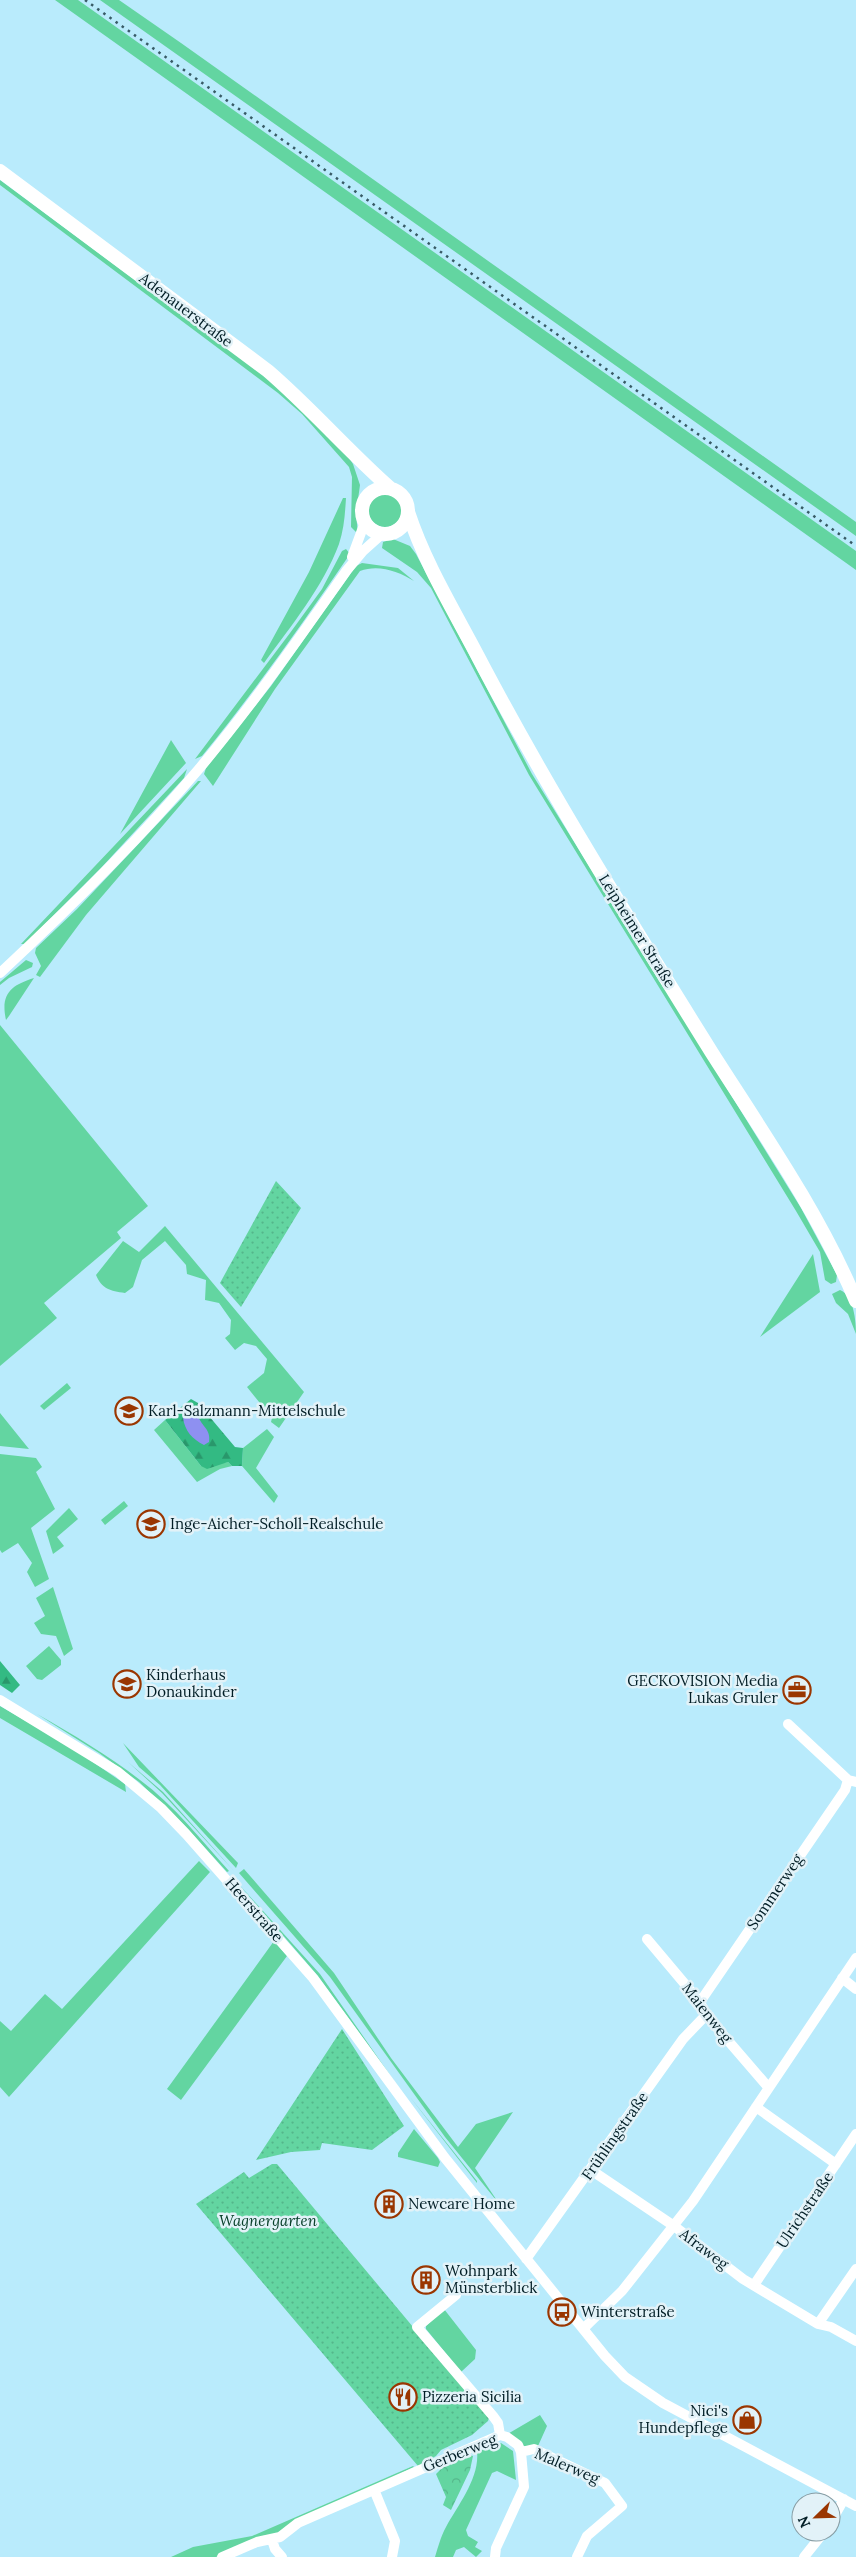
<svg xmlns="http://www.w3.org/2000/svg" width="856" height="2557" font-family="Lora,serif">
  <defs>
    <pattern id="forest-firs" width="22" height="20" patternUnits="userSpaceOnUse" patternTransform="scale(1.25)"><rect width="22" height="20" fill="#33ba83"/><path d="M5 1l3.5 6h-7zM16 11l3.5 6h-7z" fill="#29976b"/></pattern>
    <pattern id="park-crowns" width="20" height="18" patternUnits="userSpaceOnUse" patternTransform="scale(1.25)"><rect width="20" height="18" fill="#63d5a1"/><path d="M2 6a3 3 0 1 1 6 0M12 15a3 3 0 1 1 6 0" fill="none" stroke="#54b68a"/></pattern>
    <pattern id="garden-dots" width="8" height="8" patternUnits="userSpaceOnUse" patternTransform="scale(1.25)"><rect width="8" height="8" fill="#63d5a1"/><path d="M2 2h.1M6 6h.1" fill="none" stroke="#54b68a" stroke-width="1.8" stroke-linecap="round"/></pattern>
  </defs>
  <rect width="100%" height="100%" fill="#b9ebfc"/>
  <!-- grass -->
  <path fill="#63d5a1" d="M55,0h23l778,551v19z
    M100,0h19l62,43 675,479v14z
    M0,180l258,191 24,18 64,64 7,11 7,21 -4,29 2,20 -7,-7 1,-50 -3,-10 -47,-53 -24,-21 -278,-208z
    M368 510a17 17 0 1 1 34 0a17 17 0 1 1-34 0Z
    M343,498h3c-1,16 -2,31 -7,46 -16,43 -48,82 -75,119l-3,-3 48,-88z
    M393,539l17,7 6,8 116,220 269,434 36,67 -1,7 -5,2 -6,-4 -5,-28 -24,-41 -267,-436 -98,-187 -14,-16 -35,-24 1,-6z
    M346,549l4,5c-47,69 -95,137 -148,202l-7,3 95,-126 32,-44 20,-38z
    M362,563l36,5 16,13c-16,-10 -36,-17 -54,-10l-85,118 -62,97 -9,-12 2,-6 65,-82 85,-120z
    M171,740l15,23 -66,71 50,-92z
    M187,769l-3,9 -83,90 -76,76h-4z
    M198,781h3l-115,134 -46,62 -4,-2 5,-9 -6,-13 1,-5 41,-39z
    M26,960l7,3 -1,4 -23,11 -9,7v-3z
    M34,978l-25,38 -3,4c-6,-27 6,-35 28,-42z
    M0,1025l148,181 -31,26 4,6 -77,65 13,15 -57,48z
    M165,1226l139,166 -25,36 -8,-6 1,-4 -25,-31 17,-14 3,-14 -11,-13 -12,-3 -9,7 -10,-12 5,-4 1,-14 -12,-17 -14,-3 1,-20 -19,-6 -1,-9 -21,-24 -23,19 -9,27 -8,6c-15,-2 -23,-4 -29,-18l27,-34 16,11z
    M813,1254l7,38 -60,45z
    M840,1290c14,6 16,31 16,44l-8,-20 -12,-11 -4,-9z
    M67,1383l4,5 -27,22 -4,-4z
    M0,1413l29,36 -29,-3z
    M165,1420l36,46c11,1 16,-3 27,-4l4,4 -12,3 -23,13 -43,-52z
    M267,1429l7,8 -18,31 22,28 -4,7 -32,-37 1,-18z
    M0,1454l36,4 6,9 -6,5 19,37 -24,19 18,51 -14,8 -8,-15 5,-9 -14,-20 -16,10 -2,-3z
    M124,1501l4,5 -23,19 -4,-5z
    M69,1508l9,11 -21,18 7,9 -11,8 -7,-23z
    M53,1587l20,62 -9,7 -8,-20 -15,-2 -7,-11 11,-7 -9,-18z
    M49,1646l12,14v5l-19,15 -5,-1 -11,-13z
    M0,1706l71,41 54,37 1,8 -126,-74z
    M37,1714c35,20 71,41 103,66 34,25 61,60 89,91l-2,1 -42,-46 -46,-44 -40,-29z
    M123,1743l115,120 -2,5 -76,-83 -21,-18z
    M128,1762l35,30 71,79 -72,-78z
    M199,1861l11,11 -201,225 -9,-10v-66l11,10 34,-37 17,15z
    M244,1869l90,104 57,85 67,89 18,-23 37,-12 -38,56 25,37 -55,-68 -115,-160 -91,-104z
    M236,1881l84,93 79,114 -81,-112z
    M274,1941l13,15 -106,144 -14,-11z
    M410,2097l67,84v2z
    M414,2129l24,29 2,4 -2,5 -40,-10v-4z
    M444,2309l32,41 -1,9 -14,13 -35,-43v-3z
    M540,2415l7,11 -9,20h-15l-17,-11z
    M501,2443l12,8 3,29 -19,-9 -5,2 -26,57 2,6 10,6 -3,5 7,4 -6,6 -12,-10 -8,3 -3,7h-18c3,-10 6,-21 11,-30 12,-22 34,-49 31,-76z
    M413,2466l1,1 -136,66 -21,6 -41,18h-45l22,-10 59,-11z"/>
  <!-- forest -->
  <path fill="url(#forest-firs)" d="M191,1399l7,4 37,44 8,1 -1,18h-10l-4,-4 -21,7 -6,-3 -36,-46z
    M0,1661l20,24 -8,8 -12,-8z"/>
  <!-- park -->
  <path fill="url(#park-crowns)" d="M470,2455l3,1 -3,14 -19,40 -8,-5 3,-8 -10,-23 7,-7z"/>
  <!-- garden -->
  <path fill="url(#garden-dots)" d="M276,1181l25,27 -60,99 -21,-24z
    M342,2029l62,97 -32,24 -50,-7 -2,7 -29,2 -35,8z
    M272,2164h5l212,254 -1,3 -16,14 -31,15 -5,6 -18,10 -222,-262 48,-32 5,6z"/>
  <!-- water -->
  <path fill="#8e90f1" d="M189,1413l9,3c4,11 13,13 11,26l-5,3c-12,-6 -19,-14 -21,-27z"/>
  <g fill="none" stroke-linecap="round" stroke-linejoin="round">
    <!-- minor -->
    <path stroke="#fff" stroke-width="10" d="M352,557l13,-35
      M0,973c69,-64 137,-131 198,-203 54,-64 101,-132 149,-200l16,-19 19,-17
      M0,1700l118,72 43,36 25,26 127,144 132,180 160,198 20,21 38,26 193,103
      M788,1724l60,56 8,2
      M647,1939l53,63 6,13 62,72
      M842,1978l14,11
      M700,2002l145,-212 3,-10
      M756,2107l80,57
      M591,2170l83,56 69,53 75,45 13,3 25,14
      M526,2259l157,-220 23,-24
      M754,2285l102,-151
      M456,2295l-39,32 76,89 5,7 2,12
      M818,2324l38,-55
      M583,2329l39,-38 71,-90 163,-243
      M521,2452l13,-3 71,34 17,23 -35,30 -10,21
      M375,2492l20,49 -3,16
      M831,2522l13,-23
      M272,2540l3,9 7,8
      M222,2557l35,-15 23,-5 18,-14 202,-88 7,2 11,8 3,7 3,35 -28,61 -1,9
      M804,2557l20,-25"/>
    <!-- major -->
    <path stroke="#fff" stroke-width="14" d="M0,171l268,200c43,37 80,80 122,117
      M362 511a23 23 0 1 1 46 0a23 23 0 1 1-46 0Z
      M408,512c18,55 50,105 76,156 70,132 149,258 228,385 51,80 107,160 144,248"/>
    <!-- rail -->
    <path stroke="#385b66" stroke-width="2.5" stroke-dasharray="2.5 5" stroke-linecap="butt" d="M85,0l771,546"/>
  </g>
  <!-- icons -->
  <defs>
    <g id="school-ring" transform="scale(1.4375)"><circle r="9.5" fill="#e2f2f8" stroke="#9a3601" stroke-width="1.5"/><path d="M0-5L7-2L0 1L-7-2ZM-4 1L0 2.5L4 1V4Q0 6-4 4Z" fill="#9a3601"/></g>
    <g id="office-ring" transform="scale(1.4375)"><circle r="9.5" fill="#e2f2f8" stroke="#9a3601" stroke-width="1.5"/><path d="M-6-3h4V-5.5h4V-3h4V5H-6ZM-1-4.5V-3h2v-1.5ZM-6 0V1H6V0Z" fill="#9a3601"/></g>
    <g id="building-ring" transform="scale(1.4375)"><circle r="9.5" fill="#e2f2f8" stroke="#9a3601" stroke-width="1.5"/><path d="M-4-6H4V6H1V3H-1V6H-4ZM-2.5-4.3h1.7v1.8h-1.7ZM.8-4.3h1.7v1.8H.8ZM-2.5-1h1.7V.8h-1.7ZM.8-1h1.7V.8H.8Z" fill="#9a3601"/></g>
    <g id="bus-ring" transform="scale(1.4375)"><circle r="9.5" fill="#e2f2f8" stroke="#9a3601" stroke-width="1.5"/><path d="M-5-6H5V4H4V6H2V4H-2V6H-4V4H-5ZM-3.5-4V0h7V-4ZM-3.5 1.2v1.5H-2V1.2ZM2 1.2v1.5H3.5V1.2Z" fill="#9a3601"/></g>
    <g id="restaurant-ring" transform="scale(1.4375)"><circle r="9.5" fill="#e2f2f8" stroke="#9a3601" stroke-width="1.5"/><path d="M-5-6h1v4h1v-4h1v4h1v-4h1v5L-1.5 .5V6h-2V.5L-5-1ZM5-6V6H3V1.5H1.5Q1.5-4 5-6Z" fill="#9a3601"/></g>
    <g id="shop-ring" transform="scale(1.4375)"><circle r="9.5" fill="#e2f2f8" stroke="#9a3601" stroke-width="1.5"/><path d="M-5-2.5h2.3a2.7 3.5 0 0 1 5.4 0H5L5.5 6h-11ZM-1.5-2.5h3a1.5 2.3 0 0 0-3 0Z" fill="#9a3601"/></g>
  </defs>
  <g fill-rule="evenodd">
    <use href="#school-ring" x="129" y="1411"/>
    <use href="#school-ring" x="151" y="1524"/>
    <use href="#school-ring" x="127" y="1684"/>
    <use href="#office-ring" x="797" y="1690"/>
    <use href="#building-ring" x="389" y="2204"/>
    <use href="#building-ring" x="426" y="2280"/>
    <use href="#bus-ring" x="562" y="2312"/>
    <use href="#restaurant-ring" x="403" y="2397"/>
    <use href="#shop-ring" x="747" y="2420"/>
  </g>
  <g text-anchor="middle" stroke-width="5" stroke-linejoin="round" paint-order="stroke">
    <!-- street labels -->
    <g font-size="15" fill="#011d25" stroke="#e2f2f8">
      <text transform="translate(186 310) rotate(37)" y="5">Adenauerstraße</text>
      <text transform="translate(637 931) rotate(58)" y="5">Leipheimer Straße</text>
      <text transform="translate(775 1892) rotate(-56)" y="5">Sommerweg</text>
      <text transform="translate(254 1910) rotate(49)" y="5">Heerstraße</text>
      <text transform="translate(707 2013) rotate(52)" y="5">Maienweg</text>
      <text transform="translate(615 2136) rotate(-55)" y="5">Frühlingstraße</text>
      <text transform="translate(805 2210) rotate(-56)" y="5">Ulrichstraße</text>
      <text transform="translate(704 2249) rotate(37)" y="5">Afraweg</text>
      <text transform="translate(460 2453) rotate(-22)" y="5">Gerberweg</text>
      <text transform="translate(567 2466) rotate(23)" y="5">Malerweg</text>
    </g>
    <!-- poi labels -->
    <g font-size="15" fill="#011d25" stroke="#e2f2f8" text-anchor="start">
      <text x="148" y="1416">Karl-Salzmann-Mittelschule</text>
      <text x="170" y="1529">Inge-Aicher-Scholl-Realschule</text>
      <text x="146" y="1680">Kinderhaus<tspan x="146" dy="17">Donaukinder</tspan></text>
      <text x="778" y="1686" text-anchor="end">GECKOVISION Media<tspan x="778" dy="17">Lukas Gruler</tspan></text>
      <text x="408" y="2209">Newcare Home</text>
      <text x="445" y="2276">Wohnpark<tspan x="445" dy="17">Münsterblick</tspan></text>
      <text x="581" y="2317">Winterstraße</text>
      <text x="422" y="2402">Pizzeria Sicilia</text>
      <text x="728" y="2416" text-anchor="end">Nici's<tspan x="728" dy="17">Hundepflege</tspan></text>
    </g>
    <!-- park labels -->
    <g font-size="15" font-style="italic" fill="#08402a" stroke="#e2f2f8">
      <text x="268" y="2226">Wagnergarten</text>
    </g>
  </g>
  <!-- north arrow -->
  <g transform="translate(816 2517) rotate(247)"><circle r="24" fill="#e2f2f8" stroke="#889da4"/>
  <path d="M0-4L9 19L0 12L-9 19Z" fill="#9a3601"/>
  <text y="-8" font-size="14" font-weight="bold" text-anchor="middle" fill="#011d25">N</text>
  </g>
</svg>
